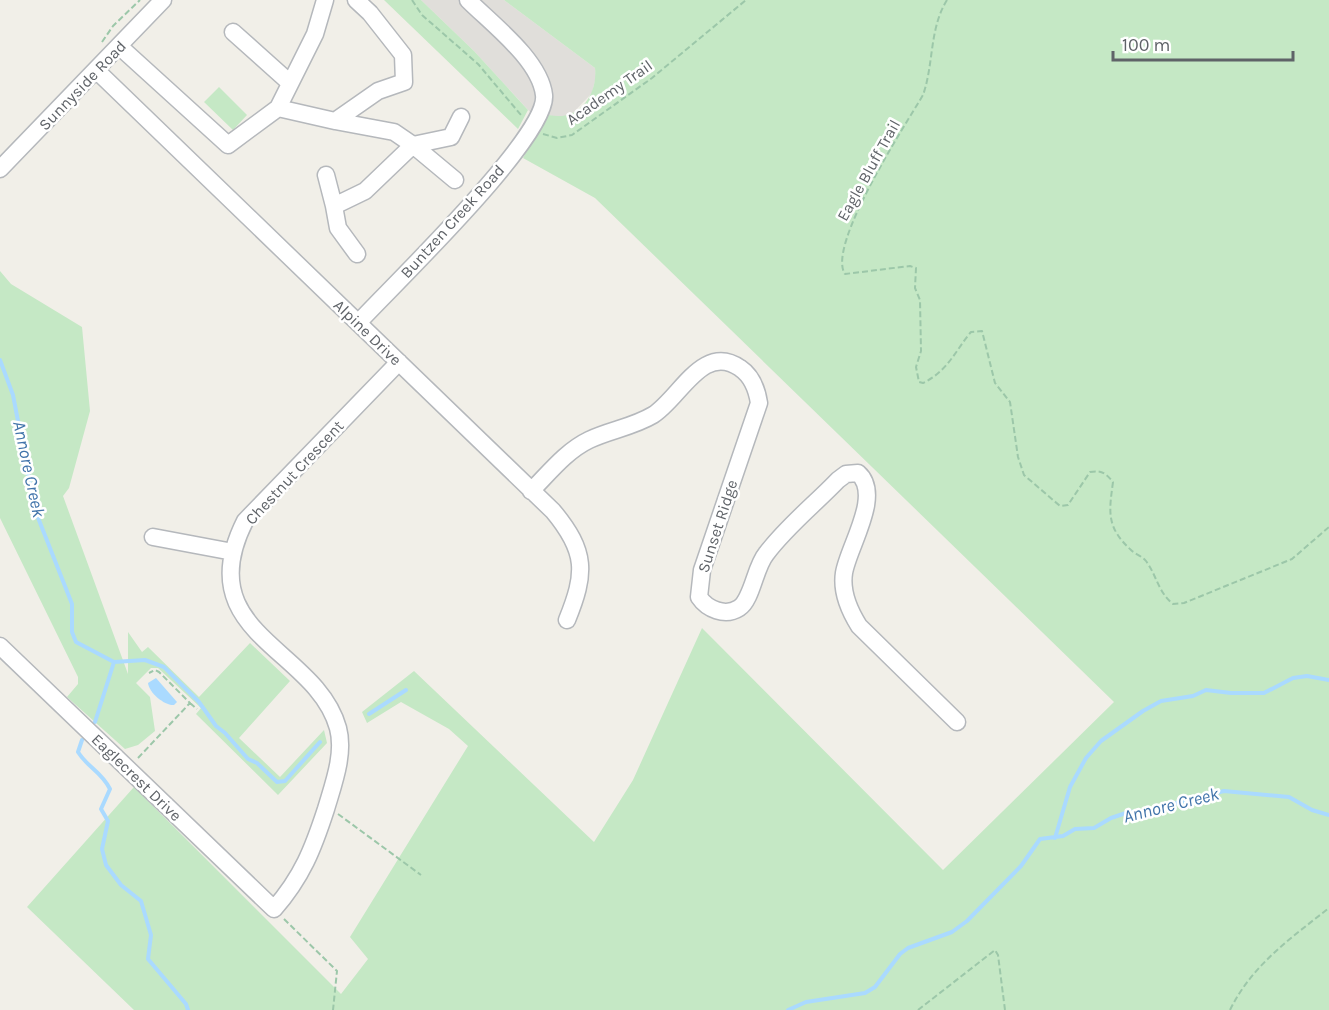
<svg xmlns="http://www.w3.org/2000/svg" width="1329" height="1010" font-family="Karla,sans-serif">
  <rect width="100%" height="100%" fill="#f1efe8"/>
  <!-- industrial -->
  <path fill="#e0deda" d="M421,0h83l91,68 1,9 -4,16 -22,23 -10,2 -11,-3 -8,9 -67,-73z"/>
  <!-- green -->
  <path fill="#c5e8c5" d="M384,0h37l53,51 54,59 -10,19z
    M504,0h825v1010h-1195l-107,-103 107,-120 207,207 27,-35 -18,-22 118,-191 -19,-17 -48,-27 -34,21 -5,-11 52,-41 180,171 39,-62 69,-152 241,242 171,-168 -519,-504 -72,-40 18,-34 8,-9c29,7 49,-20 46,-47z
    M219,87l28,28 -14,15 -29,-28z
    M0,271l11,13 71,43 8,84 -21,77 -6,8 65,178v-42l14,20 6,-5 51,50 51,-54 40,38 -51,57 41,39 44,-47 3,13 -49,52 -82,-81 5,-6 -43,-40h-7l-15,15 14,14 5,34 -17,14 -13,4 -58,-52 11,-13v-7l-78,-159z"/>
  <!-- water -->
  <path fill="#aadaff" d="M156,678l21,24 -3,3c-9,1 -25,-12 -26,-22z"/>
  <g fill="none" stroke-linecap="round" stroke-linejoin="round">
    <!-- stream -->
    <path stroke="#aadaff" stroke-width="4" d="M0,360l13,35 22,115 37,94v28l4,10 38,20 -19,60
      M114,662l31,-2 19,7 35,35 17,24 9,7 23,26 9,4 20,19 8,-1 35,-39
      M369,714l37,-24
      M82,740l-4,12c10,16 23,19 32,37l-9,20 7,12 -6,28 4,16 15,20 20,16 10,34 -3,24 38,45 2,6
      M1055,838l15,-51 16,-29 15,-17 42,-30 18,-10 32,-5 13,-6 25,3h33l29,-15 14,-2 22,4
      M788,1010l18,-8 59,-9 10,-6 25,-33 8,-6 44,-16 15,-11 54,-55 19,-27 23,-3 12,-7 19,-1 17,-10 18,-6 16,-1 79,-20 65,6 23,13 17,5"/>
    <!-- minor casing -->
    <g stroke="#b5b8bc" stroke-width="19">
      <path id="minor" d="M233,32l57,51
        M119,46l109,99 50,-37 37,-74 10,-34
        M96,70l457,441c34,41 33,62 14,109
        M278,108l57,13 43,-30 26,-9 -1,-27 -33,-42 -14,-13
        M335,121l59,11 19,13 38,-8 10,-20
        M0,169l163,-169
        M326,175l8,31 31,-15 48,-46 42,35
        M334,206l4,22 19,26
        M358,323c33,-36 191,-187 186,-228 -4,-35 -52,-71 -76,-95
        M531,491c18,-18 35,-40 58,-51 21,-10 44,-13 64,-25 27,-17 50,-73 87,-47 12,8 17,22 19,35l-57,167 -3,27c8,12 26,20 40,11 13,-8 16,-41 27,-54 20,-27 49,-50 72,-74l8,-6 12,-1c25,22 -10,74 -14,100 -3,19 5,37 15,53l98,96
        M153,537l80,15
        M0,646l274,263c28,-32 39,-60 52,-100 7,-24 19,-55 12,-81 -22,-80 -150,-94 -93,-207l154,-159"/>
    </g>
    <!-- path -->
    <path stroke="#9cc7a9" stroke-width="2" stroke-dasharray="6 3" stroke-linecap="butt" d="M412,0l10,15 56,49 43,51
      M947,0c-18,29 -13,64 -24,95 -17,29 -97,151 -78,179l65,-8 6,2 -1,20 5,12 1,51 -5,16 3,15 4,1c25,-12 32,-32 48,-51l11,-1 13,52 15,19 8,55 6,18 36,31 8,-1 22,-33c11,-2 16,1 23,10 -4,30 -7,45 18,68 4,4 11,6 15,11 11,15 12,31 27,43l11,-1 108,-44 37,-32
      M102,42l11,-16 27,-26
      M543,134l14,4 15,-3 80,-57 94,-78
      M190,703l7,6
      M138,758l52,-55 -31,-31 -4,-2 -6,3
      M338,814l83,61
      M284,919l53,52 -4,39
      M918,1010l77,-60 3,5 7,55
      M1230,1010c22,-45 61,-72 99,-102"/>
    <!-- minor -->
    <use href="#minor" stroke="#fff" stroke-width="16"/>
  </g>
  <g text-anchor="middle" stroke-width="5" stroke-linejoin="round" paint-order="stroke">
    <!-- street labels -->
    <g font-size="16" fill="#5f6368" stroke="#fff">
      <text transform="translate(82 85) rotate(-46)" y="6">Sunnyside Road</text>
      <text transform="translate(609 92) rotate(-35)" y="6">Academy Trail</text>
      <text transform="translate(868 170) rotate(-61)" y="6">Eagle Bluff Trail</text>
      <text transform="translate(452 221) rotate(-48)" y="6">Buntzen Creek Road</text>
      <text transform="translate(368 332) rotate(44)" y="6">Alpine Drive</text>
      <text transform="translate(294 472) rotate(-47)" y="6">Chestnut Crescent</text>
      <text transform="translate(717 526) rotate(-72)" y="6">Sunset Ridge</text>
      <text transform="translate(137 777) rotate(44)" y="6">Eaglecrest Drive</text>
    </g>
    <!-- water labels -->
    <g font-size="18" font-style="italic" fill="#4174aa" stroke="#fff">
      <text transform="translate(29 469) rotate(78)" y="6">Annore Creek</text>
      <text transform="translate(1171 805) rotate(-14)" y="6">Annore Creek</text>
    </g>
  </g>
  <!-- scale -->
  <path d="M1113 51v9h180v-9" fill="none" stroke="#5f6368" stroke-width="3"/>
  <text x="1122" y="51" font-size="18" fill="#5f6368" stroke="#ffffff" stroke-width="4.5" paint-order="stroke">100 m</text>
</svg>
